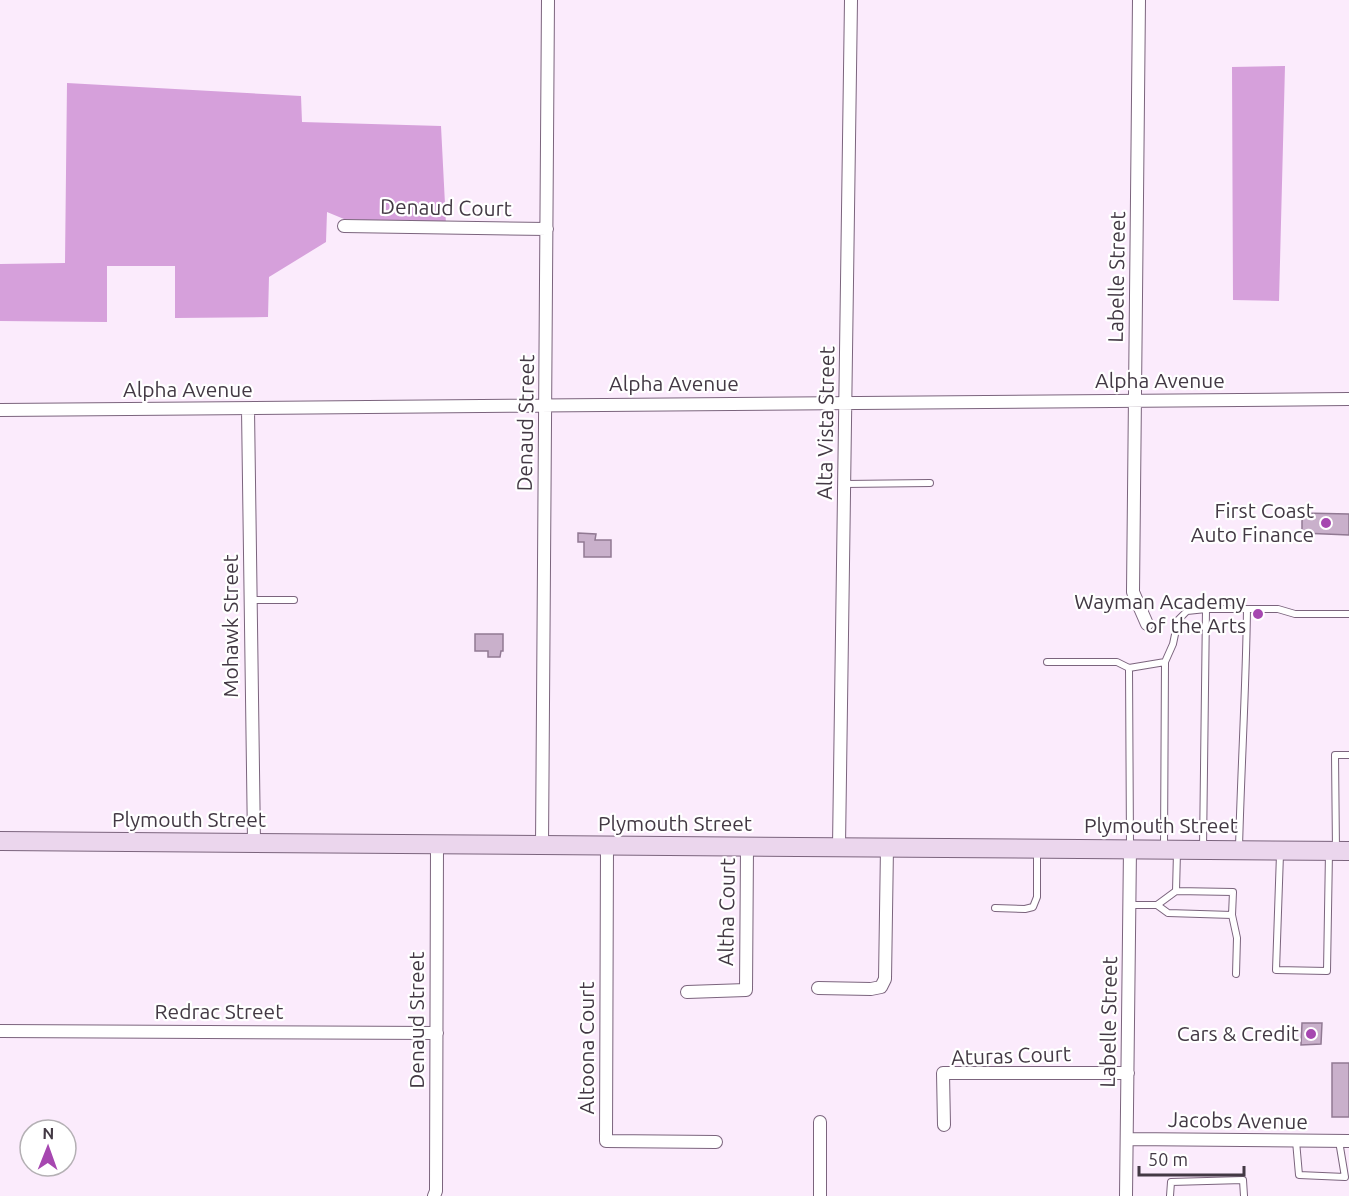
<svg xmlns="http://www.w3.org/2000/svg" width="1349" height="1196" font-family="Ubuntu,sans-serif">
  <rect width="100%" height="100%" fill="#fbebfc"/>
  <!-- forest -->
  <path fill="#d6a0db" d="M1285,66l-6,235 -46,-1 -1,-233z
    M67,83l234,13 1,26 139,4 5,98 -102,-5 -17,-7 -1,30 -57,35 -1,40 -93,1v-52h-68v56l-107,-1v-57l65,-1z"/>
  <!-- building -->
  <path fill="#c9b0cb" stroke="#917993" stroke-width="1.5" d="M1302,513l47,1v21l-47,-2z
    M578,533l18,1 -1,6h16v17h-27v-15h-6z
    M475,634h28v17h-2l-1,6h-12v-6h-13z
    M1302,1023h20l-1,21 -20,1z
    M1332,1063h17v54h-17z"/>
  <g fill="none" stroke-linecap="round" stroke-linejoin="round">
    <!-- lane casing -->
    <g stroke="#7b647d" stroke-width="8">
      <path id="lane" d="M845,484l85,-1
        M251,600h43
        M1206,609h72l17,5h54
        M1047,662h70l12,6
        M1130,846l-1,-178 36,-6 8,-18 5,-24 9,-9 19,-2 -3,240
        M1164,847l1,-185
        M1239,848c2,-80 7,-159 8,-239
        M1336,850l-1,-95h14
        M1280,854l-4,116 51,1 2,-119
        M1176,891l57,1 -1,23
        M1130,905h27l19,-14 1,-39
        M1157,905l11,8 64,2 5,23 -1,36
        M995,908l30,1 8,-2 4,-10v-46
        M1296,1141l3,34 46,2 -6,-36
        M1170,1196l1,-14 72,-2 1,16"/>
    </g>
    <!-- street casing -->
    <g stroke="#7b647d" stroke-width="14">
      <path id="street" d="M1139,0l-6,592 14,32
        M344,226l203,3
        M248,409l6,433
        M0,410l1349,-11
        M542,846l6,-846
        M607,846l-1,295 110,1
        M839,846l12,-846
        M818,988l53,1 10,-2 4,-8 2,-132
        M687,992l59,-2 1,-143
        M0,1031l437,2
        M944,1125l-1,-52h185
        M1127,1139l222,2
        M434,1196l2,-5 1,-346
        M820,1196v-74
        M1126,1196l4,-348"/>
    </g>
    <!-- secondary casing -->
    <g stroke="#7b647d" stroke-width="20">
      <path id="secondary" d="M0,841l1349,10"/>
    </g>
    <!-- lane -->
    <use href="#lane" stroke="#fff" stroke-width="6"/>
    <!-- street -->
    <use href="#street" stroke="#fff" stroke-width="12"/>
    <!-- secondary -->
    <use href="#secondary" stroke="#ebd6ed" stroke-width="18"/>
  </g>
  <!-- markers -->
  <g fill="#a647b0" stroke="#fff" stroke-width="2">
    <circle cx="1326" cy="523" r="6"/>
    <circle cx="1258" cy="614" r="6"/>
    <circle cx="1311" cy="1034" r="6"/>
  </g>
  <g text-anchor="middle" stroke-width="4.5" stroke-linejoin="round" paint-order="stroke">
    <!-- street labels -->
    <g font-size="21" fill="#433944" stroke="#fff">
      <text transform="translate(446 208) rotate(1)" y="7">Denaud Court</text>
      <text transform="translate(1117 277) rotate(-89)" y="7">Labelle Street</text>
      <text x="1160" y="388">Alpha Avenue</text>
      <text x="674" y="391">Alpha Avenue</text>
      <text x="188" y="397">Alpha Avenue</text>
      <text transform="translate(526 423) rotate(-89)" y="7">Denaud Street</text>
      <text transform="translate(826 423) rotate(-89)" y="7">Alta Vista Street</text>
      <text transform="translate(231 626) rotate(-90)" y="7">Mohawk Street</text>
      <text x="189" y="827">Plymouth Street</text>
      <text x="675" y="831">Plymouth Street</text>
      <text x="1161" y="833">Plymouth Street</text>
      <text transform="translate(727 912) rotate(-89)" y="7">Altha Court</text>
      <text x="219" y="1019">Redrac Street</text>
      <text transform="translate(417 1020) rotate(-90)" y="7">Denaud Street</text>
      <text transform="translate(1109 1022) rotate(-89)" y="7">Labelle Street</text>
      <text transform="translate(587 1048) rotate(-90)" y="7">Altoona Court</text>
      <text transform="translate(1011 1056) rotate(-2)" y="7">Aturas Court</text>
      <text transform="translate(1238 1121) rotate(1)" y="7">Jacobs Avenue</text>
    </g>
    <!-- poi labels -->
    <g font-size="21" fill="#433944" stroke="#fff" text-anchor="end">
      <text x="1314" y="518">First Coast<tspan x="1314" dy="24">Auto Finance</tspan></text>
      <text x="1246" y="609">Wayman Academy<tspan x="1246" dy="24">of the Arts</tspan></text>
      <text x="1299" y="1041">Cars &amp; Credit</text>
    </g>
  </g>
  <!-- north arrow -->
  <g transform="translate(48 1148) rotate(1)"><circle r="28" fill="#ffffff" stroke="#b4b0b4" stroke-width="1.5"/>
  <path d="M0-4.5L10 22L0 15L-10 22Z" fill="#a647b0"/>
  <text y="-9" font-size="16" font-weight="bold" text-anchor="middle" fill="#433944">N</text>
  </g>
  <!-- scale -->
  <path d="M1139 1166v9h105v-9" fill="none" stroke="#433944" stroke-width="3"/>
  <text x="1148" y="1166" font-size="18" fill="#433944" stroke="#ffffff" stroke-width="4.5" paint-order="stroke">50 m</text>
</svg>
